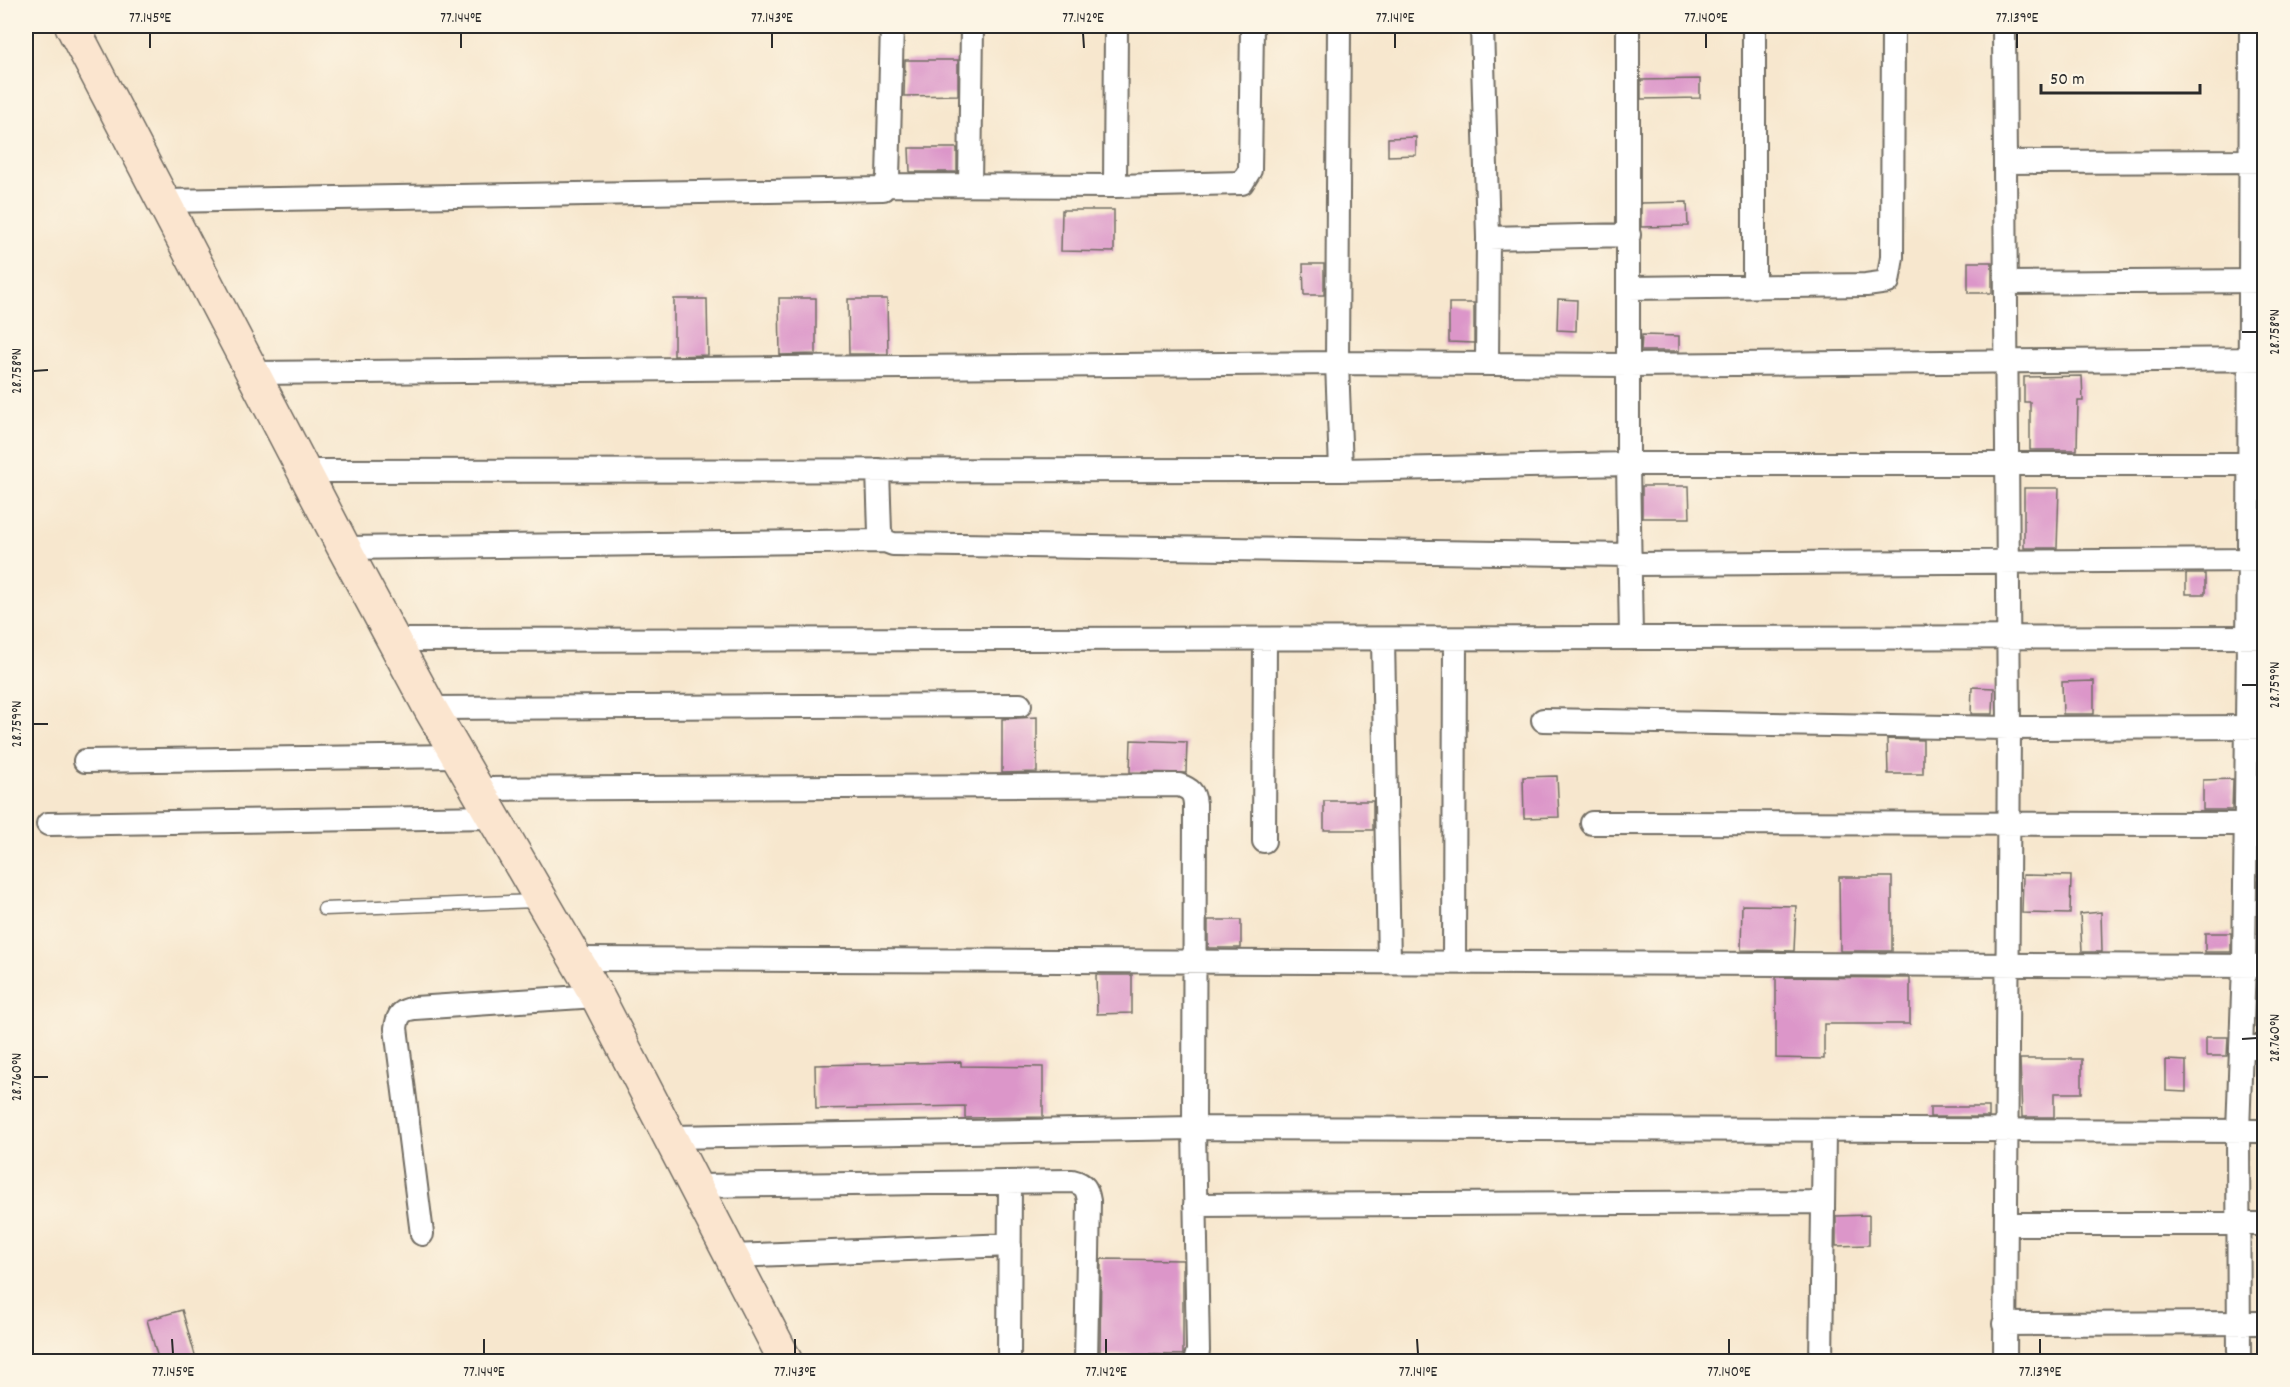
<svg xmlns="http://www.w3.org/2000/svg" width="2290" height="1387" font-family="Dekko,sans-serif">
  <rect width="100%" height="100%" fill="#fcf5e5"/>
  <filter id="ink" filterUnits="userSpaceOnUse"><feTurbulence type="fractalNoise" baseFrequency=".0167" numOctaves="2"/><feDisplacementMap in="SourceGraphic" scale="12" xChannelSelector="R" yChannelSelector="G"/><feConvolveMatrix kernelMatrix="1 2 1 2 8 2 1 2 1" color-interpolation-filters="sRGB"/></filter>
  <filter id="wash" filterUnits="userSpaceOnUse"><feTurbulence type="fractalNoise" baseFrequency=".008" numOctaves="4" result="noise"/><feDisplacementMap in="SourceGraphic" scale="24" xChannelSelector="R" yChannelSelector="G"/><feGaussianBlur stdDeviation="1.35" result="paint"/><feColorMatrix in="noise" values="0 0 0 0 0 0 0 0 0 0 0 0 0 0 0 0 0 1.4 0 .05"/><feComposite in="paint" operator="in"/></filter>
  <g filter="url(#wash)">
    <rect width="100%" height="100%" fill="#f7e7ce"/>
    <g id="blocks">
      <!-- building -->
      <path fill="#dc96c9" d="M905,60h53v35l-54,1z
        M1700,79v19l-59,1v-19z
        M1416,137v18l-28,1v-18z
        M909,148h48v24h-47z
        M1687,202l1,24 -47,1v-24z
        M1062,210h52v42l-53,-1z
        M1968,262h24v31h-24z
        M1303,264h21v31h-20z
        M779,298h37v56l-36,1z
        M674,299h33l1,56 -34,1z
        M848,299h39l1,55h-39z
        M1558,299l19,1 -1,31 -19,-1z
        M1449,303h25v40l-25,-1z
        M1642,335l37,1v15h-38z
        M2082,376l1,25h-5l-1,49h-47v-48h-6v-25z
        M1642,486h47l1,32h-48z
        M2024,488h35l-2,60h-33z
        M2186,574h19v20h-19z
        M2094,681v33h-31l-1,-32z
        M1972,687l22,1 -1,26h-22z
        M1037,717v55l-35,1v-54z
        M1887,739l36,1v34h-35z
        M1131,740l56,2 -1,31 -56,-1z
        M1557,776l2,41 -35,1 -1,-41z
        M2233,779l-1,31h-29v-30z
        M2260,779h5v32l-6,-1z
        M1324,801h49v29h-49z
        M2023,875l48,1 -1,38 -48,-1z
        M1839,877h53v74h-52z
        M1742,905l54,1 -2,45 -53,-1z
        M2101,912l1,40h-20l-2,-38z
        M1208,920h33v28h-33z
        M2205,933h26v19h-26z
        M1096,975h36v38l-35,1z
        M1776,977l134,1v46h-86v35l-48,-1z
        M2206,1037h22l-1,19h-21z
        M2020,1059h62v34h-28v24h-32z
        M2166,1060l20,1v31l-20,-1z
        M961,1062v4l82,1v50l-78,1v-12l-149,3 -1,-44z
        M1930,1107h59v10h-59z
        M1869,1215v30l-33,1v-30z
        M1101,1259l82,1v95l-83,-1z
        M182,1310l15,52h-38l-12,-42z"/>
    </g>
  </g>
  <g filter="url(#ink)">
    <use href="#blocks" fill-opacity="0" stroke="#726d64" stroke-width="1.5"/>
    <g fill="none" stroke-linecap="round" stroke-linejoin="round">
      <!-- lane casing -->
      <g stroke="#726d64" stroke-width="15">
        <path id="lane" d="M324,909l213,-8"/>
      </g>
      <!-- street casing -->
      <g stroke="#726d64" stroke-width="26">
        <path id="street" d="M1339,26l-2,337 4,107
          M1482,26l6,212 -1,126
          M1628,26v438l3,174
          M2004,26l5,702 -4,634
          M2005,162l258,-1
          M887,185l228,1 127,-3 8,-13 2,-144
          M970,185l2,-159
          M1115,186l1,-160
          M164,201l719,-12 5,-11 4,-152
          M1488,238l141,-3
          M2006,283l258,-2
          M1754,286v-260
          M1629,288l237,-3 22,-3 4,-25 1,-231
          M252,373l1085,-10 292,2 635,-6
          M878,470l2,62 5,9 8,3 737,11
          M305,471l1036,-1 287,-6h636
          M344,548l541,-7
          M1630,564l632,-4
          M1383,639l6,323
          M395,640l1869,-3
          M430,708l590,-3
          M1543,720l466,8 255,-1
          M85,761l373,-5
          M477,789l702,-4c11,4 15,7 16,19l-1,324 4,223 -3,11
          M1592,823l672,1
          M48,824l445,-7
          M1264,841l1,-201
          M575,959l1689,7
          M1454,962l1,-323
          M2241,1047h23
          M671,1137l523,-9 1070,3
          M697,1186l375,-5c13,3 15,8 17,20l-3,161
          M1195,1205l628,-3
          M2006,1224h258
          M422,1234l-26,-206c2,-14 6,-18 19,-20l182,-12
          M732,1256l278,-11
          M2004,1324l260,-1
          M1009,1362l1,-180
          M1821,1362l3,-231
          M2239,1362l-1,-231 6,-165 5,-406 2,-534"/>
      </g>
      <!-- secondary casing -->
      <g stroke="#726d64" stroke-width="36">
        <path id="secondary" d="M72,26l272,522 86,160 167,288 189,366"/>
      </g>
      <!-- lane -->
      <use href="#lane" stroke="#fff" stroke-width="12"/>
      <!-- street -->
      <use href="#street" stroke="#fff" stroke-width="22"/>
      <!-- secondary -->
      <use href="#secondary" stroke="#fbe5cf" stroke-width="33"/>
    </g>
  </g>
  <!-- ticks -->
  <path fill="none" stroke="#2b2b2b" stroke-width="2" d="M150,33v15M461,33v15M772,33v15M1083,33l1,15M1395,33v15M1706,33v15M2017,33v15M2242,332h15M33,371l15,-1M2242,685h15M33,724h15M2242,1039l15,-1M33,1077h15M172,1339l1,15M484,1339v15M795,1339v15M1106,1339v15M1417,1339l1,15M1729,1339v15M2040,1339v15"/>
  <!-- margin -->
  <rect width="2290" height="1387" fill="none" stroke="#fcf5e5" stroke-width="66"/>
  <!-- scale -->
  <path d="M2041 84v9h159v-9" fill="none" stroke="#2b2b2b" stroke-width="3"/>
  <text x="2050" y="84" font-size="18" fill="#2b2b2b" stroke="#fcf5e5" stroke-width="4.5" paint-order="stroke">50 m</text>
  <rect x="33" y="33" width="2224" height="1321" fill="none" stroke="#2b2b2b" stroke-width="2"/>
  <g font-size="15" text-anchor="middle" fill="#2b2b2b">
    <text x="150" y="22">77.145°E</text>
    <text x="461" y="22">77.144°E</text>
    <text x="772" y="22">77.143°E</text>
    <text x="1083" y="22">77.142°E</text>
    <text x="1395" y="22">77.141°E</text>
    <text x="1706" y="22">77.140°E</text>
    <text x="2017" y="22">77.139°E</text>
    <text transform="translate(2274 332) rotate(-90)" y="5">28.758°N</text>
    <text transform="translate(16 371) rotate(-90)" y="5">28.758°N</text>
    <text transform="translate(2274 685) rotate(-90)" y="5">28.759°N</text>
    <text transform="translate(16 724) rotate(-90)" y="5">28.759°N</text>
    <text transform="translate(2274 1038) rotate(-90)" y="5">28.760°N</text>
    <text transform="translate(16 1077) rotate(-90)" y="5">28.760°N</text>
    <text x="173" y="1376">77.145°E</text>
    <text x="484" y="1376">77.144°E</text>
    <text x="795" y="1376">77.143°E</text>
    <text x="1106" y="1376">77.142°E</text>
    <text x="1418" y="1376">77.141°E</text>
    <text x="1729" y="1376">77.140°E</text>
    <text x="2040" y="1376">77.139°E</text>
  </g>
</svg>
